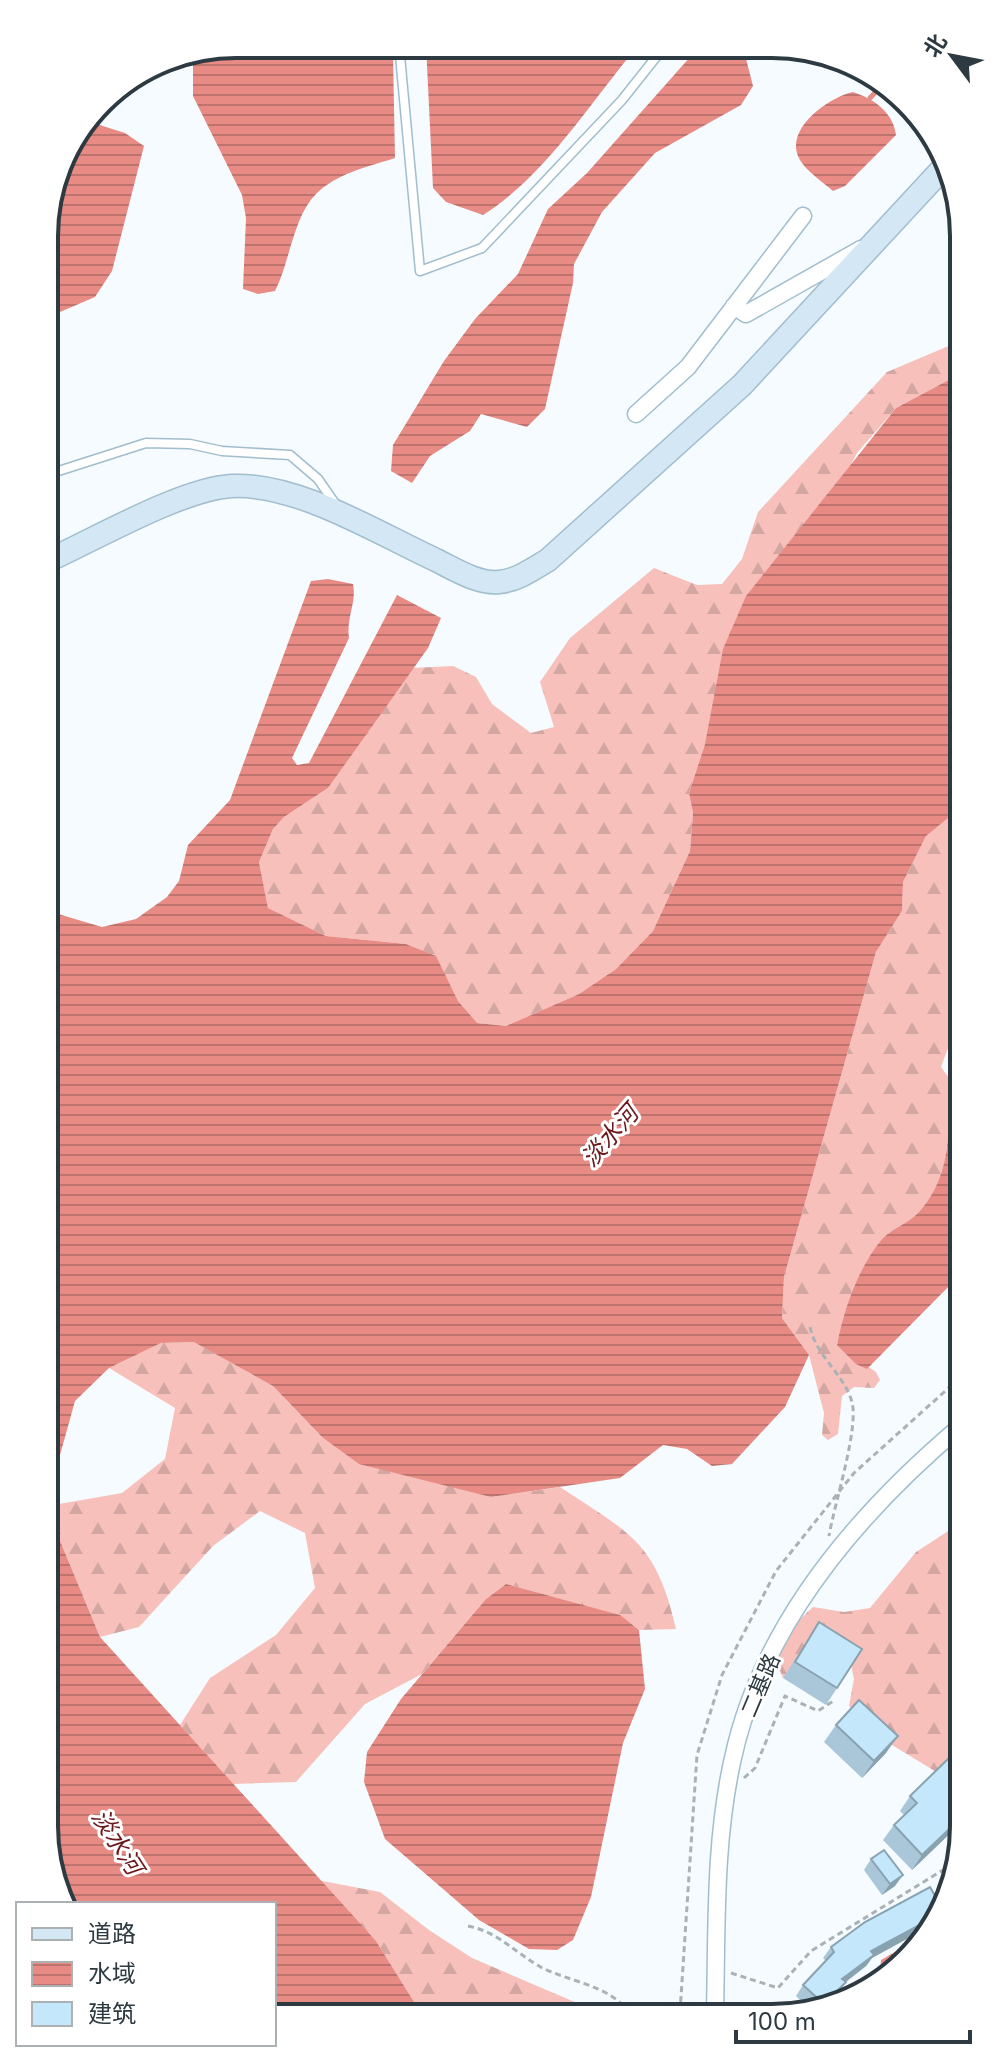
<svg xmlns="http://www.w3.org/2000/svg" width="1008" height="2062" font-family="Inter,'Noto Sans SC',sans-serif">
  <defs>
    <pattern id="forest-firs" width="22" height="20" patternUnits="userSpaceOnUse" patternTransform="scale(2)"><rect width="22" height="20" fill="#f7c0bb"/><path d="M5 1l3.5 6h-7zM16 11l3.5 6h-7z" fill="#d4a6a2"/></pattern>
    <pattern id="water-rules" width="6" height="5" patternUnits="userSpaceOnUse" patternTransform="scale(2)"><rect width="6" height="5" fill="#e98b85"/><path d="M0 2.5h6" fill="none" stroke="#bd736e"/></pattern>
  </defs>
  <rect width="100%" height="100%" fill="#f5fbff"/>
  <!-- forest -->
  <path fill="url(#forest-firs)" d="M958,342v33l-62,33 -39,45 -152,291 -16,49 4,20 -3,38 -37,80 -37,38 -37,25 -73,32 -30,-3 -18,-22 -23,-45 -29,-12 -80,-8 -58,-28 -9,-46 14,-33 11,-12 44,-29 83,-120 42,-2 23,11 16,27 39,29 23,-6 -14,-45 30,-44 84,-70 43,17 25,-1 20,-25 16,-47 129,-140z
    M956,807l4,1v217l-6,7 -13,35 14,19 6,-5v39l-13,14c-1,28 -10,58 -30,79 -9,11 -26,15 -35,25 -24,27 -40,73 -46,107l39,27 4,8 -6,8 -20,-1 -12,9 -4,38 -10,6 -6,-5 2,-22 -15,-58 -27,-37 2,-41 92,-325 26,-41 1,-29 23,-46z
    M195,1342l78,44 49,51 169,60 69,-10c71,47 96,55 116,142l-37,1 -20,-15 -113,-31 -20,15 -64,75 -57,30 -69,78 -63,2 -53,-59 30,-47 66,-43 39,-47 -10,-55 -45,-22 -47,35 -74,81 -39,10 -42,-101 1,-32 63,-11 43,-34 10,-51 -66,-40 52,-25z
    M962,1522l1,277 -25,-26 -46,-28 -43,-39 5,-27 -3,-14 -68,13 -7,-16 21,-40 16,-15 31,5 26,-4 46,-56z
    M317,1880l63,12 49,38 43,28 126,54 -177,1 -45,-72z"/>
  <!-- water -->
  <path fill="url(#water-rules)" d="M236,44l137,1 20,10 2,103c-27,9 -58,15 -79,36 -23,23 -26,68 -41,97l-17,3 -15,-5 3,-71 -4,-23 -49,-99v-43z
    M426,45l211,2c-47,56 -92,129 -154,168l-37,-13 -13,-14z
    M699,47h44l10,39 -12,19 -86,48 -53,59 -28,52 -1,19 -28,126 -18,18 -46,-13 -11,17 -40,25 -18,27 -21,-12 2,-26 51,-84 31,-42 43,-45 30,-65 39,-36z
    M853,92c21,7 40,20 43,43l-51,51 -12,5c-10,-9 -27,-20 -33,-31 -18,-30 29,-63 53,-68z
    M87,121l38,12 19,13 -32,125 -17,26 -49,21v-106l18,-61z
    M958,375l2,433 -34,28 -23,46 -1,29 -26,41 -92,325 -2,41 27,37 -24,52 -53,57 -20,2 -25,-17 -24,-4 -43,33 -129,19 -132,-33 -37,-27 -49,-51 -79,-44 -33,1 -52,25 -34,33 -15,54 -2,81 42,101 276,304 45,72 -147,1v-110h-206l-17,-28 -3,-965 54,16 34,-8 31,-22 12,-16 9,-36 42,-45 81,-219 17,-2 25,5c4,18 -7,34 -4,54l-57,120 5,7 12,-2 88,-168 44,23 -13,30 -100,140 -44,29 -11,12 -14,33 9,46 58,28 80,8 30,12 22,45 19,22 29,3 73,-32 37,-25 37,-38 37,-80 3,-38 -4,-20 16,-49 18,-95 23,-53 150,-188z
    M961,1120v154l-94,95 -11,-5 -19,-19c6,-34 22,-80 46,-107 10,-10 26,-15 35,-25 20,-21 29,-51 30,-79z
    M506,1584l114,31 19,15 6,59 -22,54 -32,154 -18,43 -16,10 -28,-1 -50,-29 -94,-81 -21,-57 3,-30 34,-53 85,-100z
    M923,1941l-6,11 -37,23 1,-15 28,-16z"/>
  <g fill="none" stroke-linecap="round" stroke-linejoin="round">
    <!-- stream -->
    <path stroke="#e98b85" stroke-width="5" d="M870,98l13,-14"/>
    <!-- lane casing -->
    <g stroke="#a1bdce" stroke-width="11">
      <path id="lane" d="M399,45l21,226 62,-23 140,-148 42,-53
        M46,475l100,-32 44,1 32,7 68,4 28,24 18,26"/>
    </g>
    <!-- street casing -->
    <g stroke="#a1bdce" stroke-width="19">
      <path id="street" d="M734,306l12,8 115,-65
        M636,414l52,-47 115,-151
        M715,2012c2,-84 -1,-171 18,-254 29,-134 127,-247 229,-333"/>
    </g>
    <!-- secondary casing -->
    <g stroke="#a1bdce" stroke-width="25">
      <path id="secondary" d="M47,561c49,-22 134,-72 185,-75 66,-3 145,47 204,74 18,9 42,24 63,22 17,-1 34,-13 49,-22l194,-175 203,-219"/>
    </g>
    <!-- path -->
    <path stroke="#a9b2b7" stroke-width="3" stroke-dasharray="6 4" stroke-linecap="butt" d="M810,1327c6,29 34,47 42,75 7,27 -18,103 -23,134
      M744,1778l11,-10 30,-72 33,15 17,-11
      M468,1926c30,6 45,25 71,40 26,15 72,19 89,46
      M731,1973l47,15 33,-37 132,-81
      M680,2012l17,-257 25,-80 54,-104 78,-98 108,-97"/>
    <!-- lane -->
    <use href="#lane" stroke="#fff" stroke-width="8"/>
    <!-- street -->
    <use href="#street" stroke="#fff" stroke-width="16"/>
    <!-- secondary -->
    <use href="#secondary" stroke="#d3e8f4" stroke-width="22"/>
  </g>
  <!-- wall -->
  <path fill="#a9c7d9" d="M819,1622l18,66 -11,17 -43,-27z
    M836,1725l50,28 -24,25 -38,-36z
    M963,1773v48l-51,49 -29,-30 11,-15 10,-10 -4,-4 10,-15z
    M871,1859l24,27 -13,9 -18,-25z
    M943,1910l-9,14 -62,34 -6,8 -20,16 -8,11 -18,18h-8l-16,-15 7,-11 23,-24 -3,-3 8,-11z"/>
  <!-- shaded-wall -->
  <path fill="#89a2b0" d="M898,1736l-12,17 -24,25 12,-17z
    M963,1816v5l-51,49 10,-15z
    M903,1875l-8,11 -13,9 8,-11z
    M940,1914l-6,10 -62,34 -6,8 -31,24 7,-11 29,-28z
    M846,1982l-8,11 -19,18 5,-7z"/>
  <!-- building -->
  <path fill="#c4e7fc" stroke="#89a2b0" stroke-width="2" d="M819,1622l43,27 -25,39 -42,-26z
    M859,1700l39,36 -24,25 -38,-36z
    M949,1758l14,15v43l-41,39 -28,-30 23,-22 -7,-7z
    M884,1850l19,25 -13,9 -19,-25z
    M930,1887l13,23 -3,4 -69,37 3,4 -32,24 4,3 -22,22 -21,-19 31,-33 -3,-5 34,-25z"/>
  <g text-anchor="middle" stroke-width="6" stroke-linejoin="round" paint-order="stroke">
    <!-- street labels -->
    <g font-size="22" fill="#2e3a41" stroke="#fff">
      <text transform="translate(760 1685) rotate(-67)" y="8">二基路</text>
    </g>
    <!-- water labels -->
    <g font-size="24" font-style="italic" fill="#6b181a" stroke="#fff">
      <text transform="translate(610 1136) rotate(-49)" y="8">淡水河</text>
      <text transform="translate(117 1842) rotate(57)" y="8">淡水河</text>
    </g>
  </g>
  <!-- crop -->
  <path d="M0 0H1008V2062H0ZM236 58H772A178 178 0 0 1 950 236V1826A178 178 0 0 1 772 2004H236A178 178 0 0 1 58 1826V236A178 178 0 0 1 236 58Z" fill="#fff" fill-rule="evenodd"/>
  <path fill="none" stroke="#2e3a41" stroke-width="4" d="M236 58H772A178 178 0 0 1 950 236V1826A178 178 0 0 1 772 2004H236A178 178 0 0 1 58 1826V236A178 178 0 0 1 236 58Z"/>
  <!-- legend -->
  <rect x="16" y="1902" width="260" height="144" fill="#ffffff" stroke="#abb0b3" stroke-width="2"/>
  <rect x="32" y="1928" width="40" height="12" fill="#d3e8f4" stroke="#abb0b3" stroke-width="2"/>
  <text x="88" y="1942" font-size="24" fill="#2e3a41">道路</text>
  <rect x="32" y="1962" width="40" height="24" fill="url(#water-rules)" stroke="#abb0b3" stroke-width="2"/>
  <text x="88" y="1982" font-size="24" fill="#2e3a41">水域</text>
  <rect x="32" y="2002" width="40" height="24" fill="#c4e7fc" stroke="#abb0b3" stroke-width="2"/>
  <text x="88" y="2022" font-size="24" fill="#2e3a41">建筑</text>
  <!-- north arrow -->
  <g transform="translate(952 56) rotate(302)" stroke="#ffffff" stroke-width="6" paint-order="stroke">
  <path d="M0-6L14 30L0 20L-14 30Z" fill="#2e3a41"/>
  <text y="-12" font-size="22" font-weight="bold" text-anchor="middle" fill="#2e3a41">北</text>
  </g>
  <!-- scale -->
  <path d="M736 2030v12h234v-12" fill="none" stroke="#2e3a41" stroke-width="4"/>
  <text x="748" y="2030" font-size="24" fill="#2e3a41" stroke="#ffffff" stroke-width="6" paint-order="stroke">100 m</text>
</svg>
